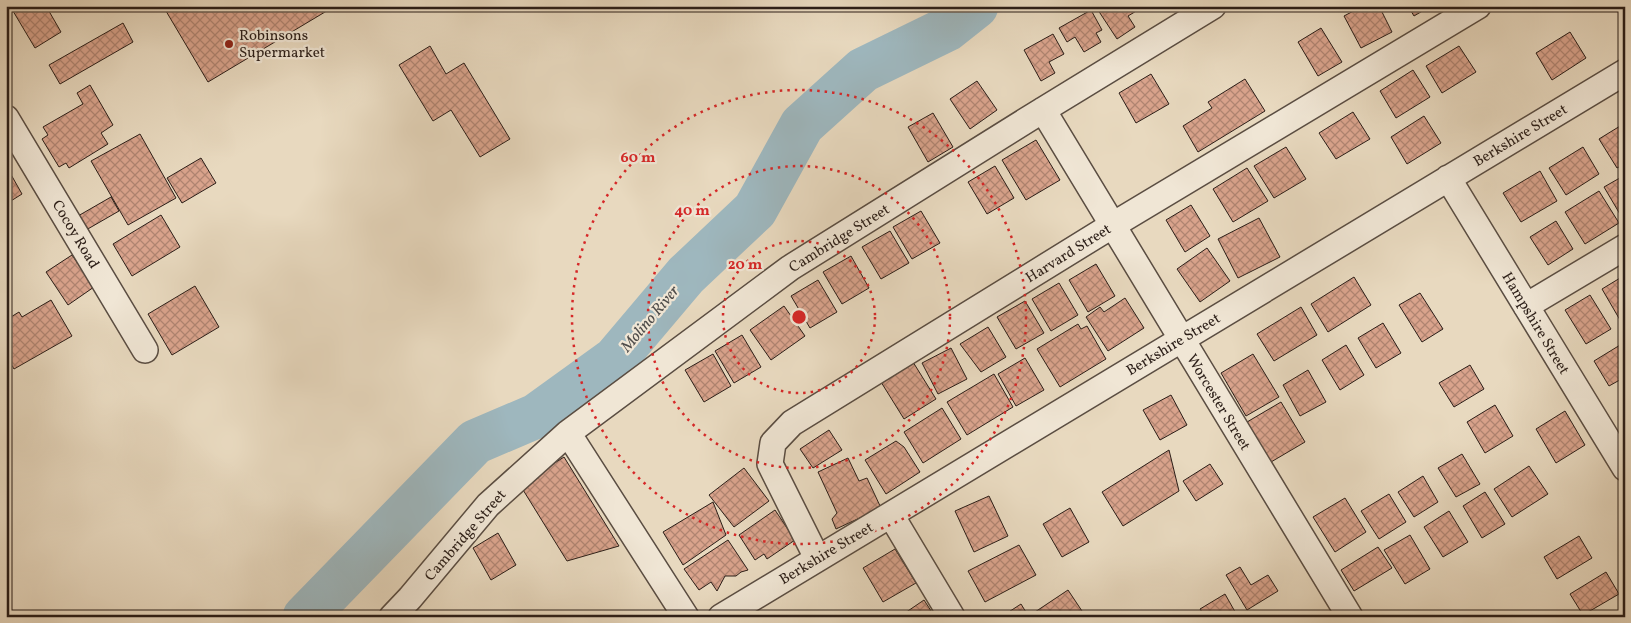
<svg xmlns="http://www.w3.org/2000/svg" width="1631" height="623" font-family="Vollkorn,serif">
  <defs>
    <pattern id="building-cross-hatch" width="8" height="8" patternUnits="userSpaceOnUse" patternTransform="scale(1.25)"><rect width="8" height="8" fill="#d9a38c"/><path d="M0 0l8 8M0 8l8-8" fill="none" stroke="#b08471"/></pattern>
  </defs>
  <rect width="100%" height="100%" fill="#e8d9bf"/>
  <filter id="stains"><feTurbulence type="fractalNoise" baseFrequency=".004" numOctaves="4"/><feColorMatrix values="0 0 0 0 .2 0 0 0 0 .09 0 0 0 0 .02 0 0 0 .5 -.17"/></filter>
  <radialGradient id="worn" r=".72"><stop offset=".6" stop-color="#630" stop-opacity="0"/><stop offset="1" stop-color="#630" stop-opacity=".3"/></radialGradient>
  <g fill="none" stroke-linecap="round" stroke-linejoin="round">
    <!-- river -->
    <path stroke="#9eb7be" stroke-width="45" d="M305,617l170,-175 61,-26 79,-57 71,-84 69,-65 47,-85 61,-55 84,-41 29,-23"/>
  </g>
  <!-- building -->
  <path fill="url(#building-cross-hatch)" stroke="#2b1e18" d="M10,6h36l15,26 -26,16z
    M163,6h172l-127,76z
    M1135,6l3,4 -10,6 7,11 -18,12 -21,-32z
    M1363,6h16l13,26 -31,16 -17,-32z
    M1408,6h23l-17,10z
    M1091,10l11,20 -6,3 5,9 -17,10 -9,-15 -8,5 -8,-14z
    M123,23l10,19 -73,42 -11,-19z
    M1321,28l21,34 -24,14 -20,-34z
    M1570,32l16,26 -34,22 -16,-27z
    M1053,34l11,20 -15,8 6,11 -14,8 -17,-31z
    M430,46l16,28 18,-11 46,76 -30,18 -29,-47 -18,11 -34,-56z
    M1459,46l17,26 -34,21 -16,-27z
    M1413,70l17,27 -34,21 -16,-27z
    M1151,74l18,30 -33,19 -17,-30z
    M1245,79l20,32 -67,41 -15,-26 29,-18 -4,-6z
    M977,81l20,29 -27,19 -20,-30z
    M90,85l23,40 -12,8 7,11 -39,24 -3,-5 -7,4 -17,-28 6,-4 -5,-8 40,-23 -6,-11z
    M1353,112l17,27 -34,20 -17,-26z
    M933,113l20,34 -25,15 -20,-35z
    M1424,116l17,27 -34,21 -16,-27z
    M1625,123v41l-8,4 -18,-29z
    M140,134l36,64 -48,27 -37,-64z
    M1036,140l24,40 -34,20 -24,-40z
    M1286,147l20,32 -32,19 -20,-32z
    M1583,147l16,27 -33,21 -17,-27z
    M201,158l15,25 -34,20 -15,-25z
    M995,166l19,32 -27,16 -19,-32z
    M1247,168l21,33 -35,21 -20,-33z
    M9,171l13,23 -16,10v-31z
    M1540,171l17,30 -36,21 -18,-29z
    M1625,175v45l-1,1 -20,-34z
    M1599,191l20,32 -34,21 -20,-32z
    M111,197l8,14 -33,19 -8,-14z
    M1191,205l19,31 -25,16 -19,-32z
    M921,211l19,32 -28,16 -19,-32z
    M161,215l19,32 -48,29 -19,-32z
    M1259,218l21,39 -42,21 -20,-39z
    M1556,221l17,28 -25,16 -18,-28z
    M890,231l19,32 -28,16 -19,-32z
    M1207,248l23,33 -30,21 -23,-33z
    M72,255l22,32 -26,18 -22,-33z
    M851,256l18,32 -27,16 -19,-32z
    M1096,264l19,32 -27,16 -19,-32z
    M1625,275v42l-5,3 -18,-31z
    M1354,277l17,28 -43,27 -17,-28z
    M818,280l19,32 -27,16 -19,-32z
    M1059,283l19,32 -27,16 -19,-32z
    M195,286l24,41 -47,28 -24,-41z
    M1420,293l23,36 -21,13 -23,-37z
    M1590,295l21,34 -25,15 -21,-34z
    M1125,298l19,30 -36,23 -22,-34 14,-10 4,5z
    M51,300l21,36 -58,33 -8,-13v-36l13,-8 3,5z
    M1025,301l19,32 -28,16 -19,-32z
    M784,306l21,30 -34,24 -21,-30z
    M1301,307l16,28 -43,26 -17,-27z
    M1383,323l18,30 -25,15 -18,-30z
    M1078,324l3,5 6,-3 19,33 -46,28 -23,-38z
    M988,327l18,30 -25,15 -21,-28z
    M742,335l19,32 -27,16 -19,-32z
    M1625,342v35l-16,9 -15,-25z
    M1346,345l18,30 -24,15 -18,-30z
    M951,348l16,31 -29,15 -16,-31z
    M713,354l18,32 -27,16 -19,-32z
    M1253,354l26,43 -33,19 -25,-43z
    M1025,358l19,32 -28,16 -18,-32z
    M913,362l23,37 -32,20 -23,-37z
    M1470,365l14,24 -30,18 -15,-24z
    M1308,370l18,32 -26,14 -17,-31z
    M994,374l19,33 -46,28 -20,-33z
    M1171,395l16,30 -27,15 -17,-30z
    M1281,402l24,40 -34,20 -24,-40z
    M1495,405l18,31 -28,17 -18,-31z
    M942,408l19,31 -38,24 -19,-31z
    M1565,411l20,34 -29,18 -20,-34z
    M829,430l13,20 -29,18 -13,-19z
    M896,441l8,6 16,25 -34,22 -21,-34z
    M1169,450l10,41 -56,35 -21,-34z
    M1462,454l18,30 -24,13 -18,-29z
    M564,457l55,89 -52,15 -47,-76z
    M848,458l11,23 8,-3 14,30 -45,21 -4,-10 5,-6 -19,-41z
    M1210,464l13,20 -27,17 -13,-20z
    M1529,466l19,28 -36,23 -18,-28z
    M744,468l25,33 -35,26 -25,-32z
    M1423,476l15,26 -24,15 -16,-25z
    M1485,492l20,32 -23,14 -19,-32z
    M1389,494l17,28 -27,17 -18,-28z
    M989,496l19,40 -34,16 -19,-41z
    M1345,498l21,34 -31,20 -22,-35z
    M713,502l13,33 -43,30 -20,-33z
    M1070,508l19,34 -27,15 -19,-33z
    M775,510l20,30 -28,19 -3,-5 -9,6 -16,-25z
    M1449,511l19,31 -25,15 -19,-30z
    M498,533l18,32 -25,15 -18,-32z
    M1410,535l20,34 -25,15 -21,-34z
    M1579,536l13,22 -35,21 -13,-22z
    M728,540l20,30 -7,2 -5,4h-11l-8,15 -6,-9 -12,8 -15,-21z
    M1019,545l17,30 -51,27 -17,-31z
    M1378,547l14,21 -38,23 -13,-21z
    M895,549l21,34 -33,19 -20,-34z
    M1240,567l11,18 17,-10 10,16 -31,19 -21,-35z
    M1606,572l13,22 -36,21 -13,-21z
    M1068,590l18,27h-52l-2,-3z
    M1225,594l13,23h-33l-5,-8z
    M924,600l11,17h-36z
    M1021,604l8,13h-28z"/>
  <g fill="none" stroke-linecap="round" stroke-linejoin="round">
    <!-- street casing -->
    <g stroke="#5a4d42" stroke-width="28">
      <path id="street" d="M1043,110l307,507
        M6,118l139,232
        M1448,178l177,290
        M1526,306l99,-59
        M568,433l118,184
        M891,515l61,102
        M817,558l-47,-94 3,-21 19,-20 321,-198 365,-219
        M392,617l18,-19 78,-93 80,-72 222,-165 253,-158 170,-104
        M721,617l904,-545"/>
    </g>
    <!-- street -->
    <use href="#street" stroke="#f0e6d5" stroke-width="25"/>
  </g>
  <!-- distance rings -->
  <g fill="none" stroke="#d62828" stroke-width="2.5" stroke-dasharray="2.5 5">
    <circle cx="799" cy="317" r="76"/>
    <circle cx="799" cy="317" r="151"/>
    <circle cx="799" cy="317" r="227"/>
  </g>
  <!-- markers -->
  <circle fill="#8f2418" stroke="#f0e6d5" stroke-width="2" cx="229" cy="44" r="5"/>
  <g text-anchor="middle" stroke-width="4.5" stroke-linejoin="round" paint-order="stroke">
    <!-- poi labels -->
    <g font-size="15" fill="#2b1e18" stroke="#f0e6d5" text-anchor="start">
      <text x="239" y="40">Robinsons<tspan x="239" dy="17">Supermarket</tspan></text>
    </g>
    <!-- street labels -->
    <g font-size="15" fill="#2b1e18" stroke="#f0e6d5">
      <text transform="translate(1520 135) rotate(-31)" y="5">Berkshire Street</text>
      <text transform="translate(76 234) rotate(59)" y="5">Cocoy Road</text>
      <text transform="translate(839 238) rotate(-32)" y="5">Cambridge Street</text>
      <text transform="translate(1068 253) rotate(-32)" y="5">Harvard Street</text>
      <text transform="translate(1536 323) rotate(59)" y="5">Hampshire Street</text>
      <text transform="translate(1173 344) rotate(-31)" y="5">Berkshire Street</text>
      <text transform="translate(1219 402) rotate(59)" y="5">Worcester Street</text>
      <text transform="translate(465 535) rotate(-49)" y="5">Cambridge Street</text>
      <text transform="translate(826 553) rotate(-31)" y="5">Berkshire Street</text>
    </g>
    <!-- water labels -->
    <g font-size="16" font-style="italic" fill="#4e4c4a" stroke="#f0e6d5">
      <text transform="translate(649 318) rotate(-50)" y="6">Molino River</text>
    </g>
  </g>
  <circle cx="799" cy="317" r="8" fill="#d62828" stroke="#f0e6d5" stroke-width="2.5"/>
  <g font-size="15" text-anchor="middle" font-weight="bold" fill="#d62828" stroke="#f0e6d5" stroke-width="4.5" stroke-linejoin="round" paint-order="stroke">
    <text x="638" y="162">60 m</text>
    <text x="692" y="215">40 m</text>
    <text x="745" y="269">20 m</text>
  </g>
  <!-- margin -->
  <rect width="1631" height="623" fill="none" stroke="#e8d9bf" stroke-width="25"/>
  <rect x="8" y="8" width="1616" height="608" fill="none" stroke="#2b1e18" stroke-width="2.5"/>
  <rect x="12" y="12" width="1606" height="598" fill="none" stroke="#2b1e18"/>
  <rect width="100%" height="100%" filter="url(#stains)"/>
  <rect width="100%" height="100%" fill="url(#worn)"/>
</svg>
